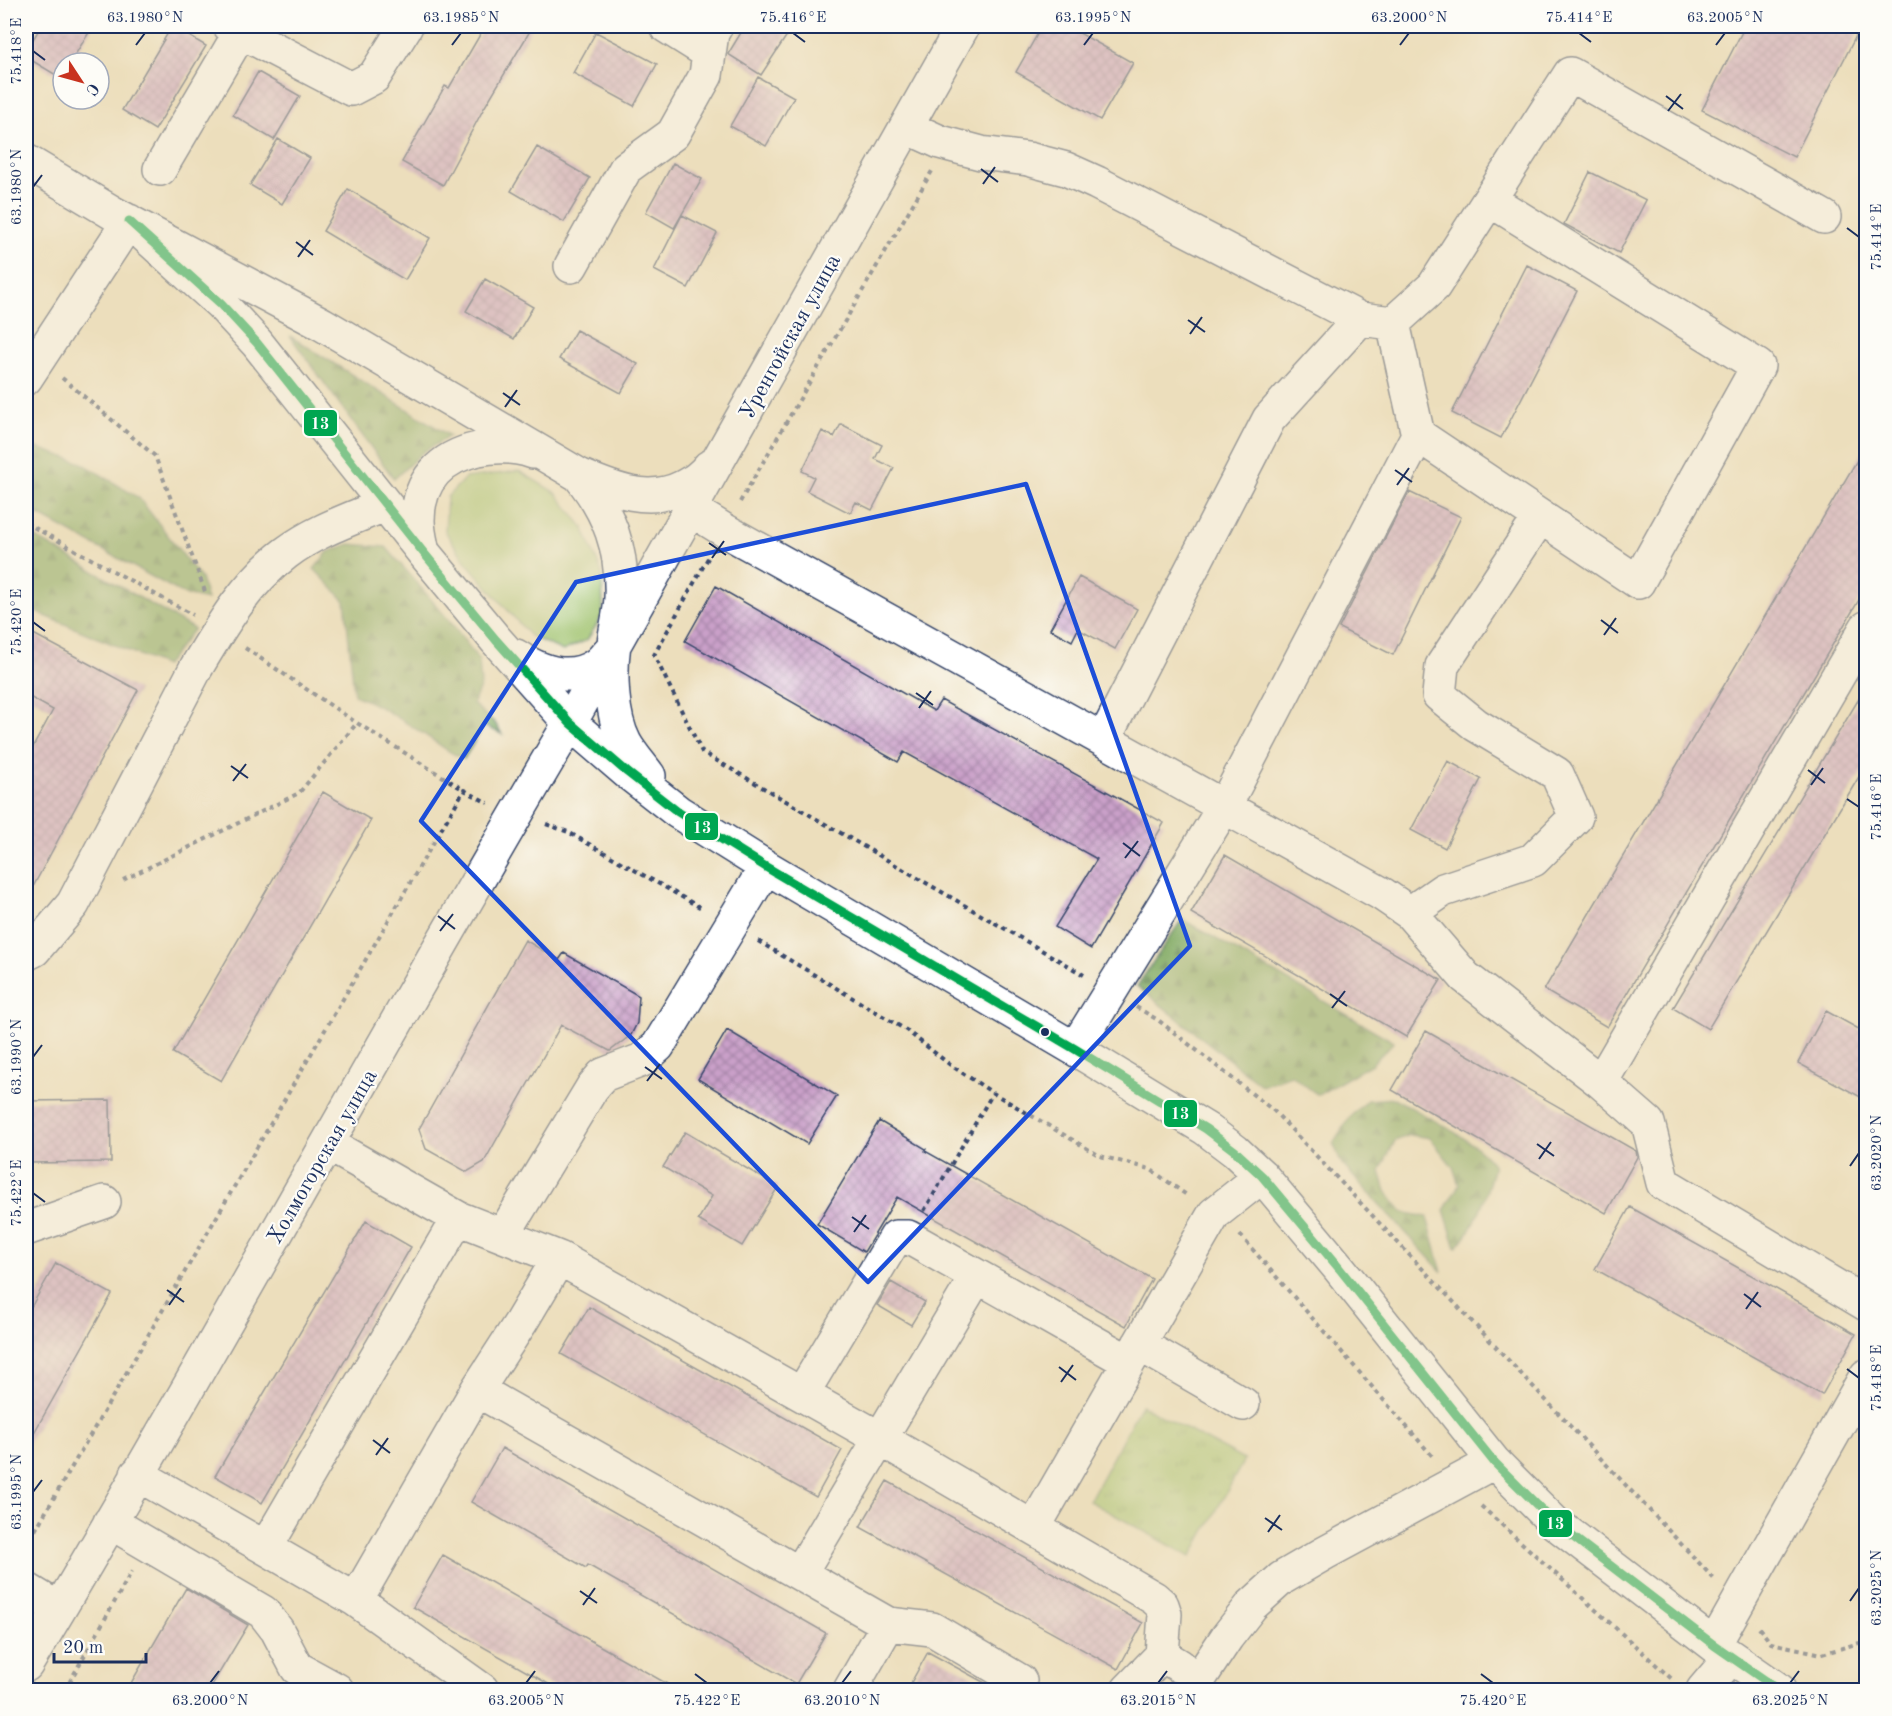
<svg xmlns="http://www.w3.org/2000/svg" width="1892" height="1716" font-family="'Old Standard TT',serif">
  <defs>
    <pattern id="forest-firs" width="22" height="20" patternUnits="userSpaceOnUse" patternTransform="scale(1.5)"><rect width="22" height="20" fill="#7ea75f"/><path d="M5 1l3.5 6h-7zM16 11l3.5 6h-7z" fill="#668852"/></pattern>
    <pattern id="park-tufts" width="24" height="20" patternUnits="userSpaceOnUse" patternTransform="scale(1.5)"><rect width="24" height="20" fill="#9dc16b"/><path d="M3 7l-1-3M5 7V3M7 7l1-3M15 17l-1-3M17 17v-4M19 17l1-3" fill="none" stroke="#7f9d5b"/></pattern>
    <pattern id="building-cross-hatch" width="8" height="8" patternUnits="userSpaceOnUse" patternTransform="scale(1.5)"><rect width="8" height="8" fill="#caa0c9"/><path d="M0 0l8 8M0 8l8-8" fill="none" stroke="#a383a6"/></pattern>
  </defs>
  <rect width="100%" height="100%" fill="#fdfcf7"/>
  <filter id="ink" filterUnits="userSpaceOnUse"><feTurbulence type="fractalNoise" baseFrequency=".0167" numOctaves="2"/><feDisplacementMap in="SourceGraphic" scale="12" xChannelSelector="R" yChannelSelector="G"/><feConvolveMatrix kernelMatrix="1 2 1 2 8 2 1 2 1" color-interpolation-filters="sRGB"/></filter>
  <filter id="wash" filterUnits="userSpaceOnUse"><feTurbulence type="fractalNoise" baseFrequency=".008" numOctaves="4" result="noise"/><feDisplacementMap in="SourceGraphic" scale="24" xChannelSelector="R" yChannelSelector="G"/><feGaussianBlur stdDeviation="1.35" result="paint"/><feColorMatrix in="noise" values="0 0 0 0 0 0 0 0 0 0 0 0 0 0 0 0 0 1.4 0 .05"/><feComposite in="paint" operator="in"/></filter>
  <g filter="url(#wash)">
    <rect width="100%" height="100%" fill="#ecdebc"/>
    <!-- grass -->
    <path fill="#9dc16b" stroke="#5c7864" stroke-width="1.5" d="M519,471l37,22 27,34 19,46 1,42 -16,25 -24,11 -33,-15 -64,-74 -21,-31 2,-34 18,-19z"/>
    <!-- forest -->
    <path fill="url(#forest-firs)" stroke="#4c6b5e" stroke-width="1.5" d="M290,336l160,100 -27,16 -29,27z
      M26,446l9,1 47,16 57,35 62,80 6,22 -22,-5 -159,-87z
      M26,532l168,97 -29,37 -139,-58z
      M349,544l37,3 67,78 26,35 2,25 -8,19 22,19 7,11 -18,-8 -20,33c-16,-6 -22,-13 -36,-22 -23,-15 -48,-32 -74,-42l-9,-94 -31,-32 14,-17z
      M1182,919l212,123 -22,22 -54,31 -27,-20 -29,11 -125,-100z
      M1394,1098c27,16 84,42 100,68 -8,30 -16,59 -38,82l-12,-38 15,-25 -6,-18 -23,-29 -20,-3 -15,6 -15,30 6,20 16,21 25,5 15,55 -100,-108 -9,-21 16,-25 18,-18z"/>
    <!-- park -->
    <path fill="url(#park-tufts)" stroke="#5c7864" stroke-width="1.5" d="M1141,1405l103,55 -53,97 -102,-56z"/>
    <g id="blocks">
      <!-- building -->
      <path fill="url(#building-cross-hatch)" d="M41,26h52l-23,37h-7v12l-2,3 -35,-21v-6z
        M172,26l34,20 -51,84 -33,-20z
        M485,26h48l-49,82 -41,77 -41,-23 43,-76 4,2z
        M745,26h48l-32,49 -33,-21z
        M1042,26h25l66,37 -33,57 -84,-48z
        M1745,26h116l-67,131 -92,-47z
        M596,32l61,32 -23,42 -61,-33z
        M258,72l42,24 -26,44 -41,-25z
        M758,77l36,20 -28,49 -36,-20z
        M278,139l32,19 -28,46 -32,-19z
        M537,147l53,31 -26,44 -53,-31z
        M673,163l29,16 -28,49 -28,-16z
        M1590,172l56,28 -27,53 -55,-29z
        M348,189l82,49 -25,42 -82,-49z
        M682,215l35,18 -29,55 -34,-18z
        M1527,265l50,26 -76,147 -49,-25z
        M485,279l48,28 -19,32 -48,-28z
        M576,330l62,34 -17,29 -62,-34z
        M841,424l41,21 -7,14 19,9 -22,42 -16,-8 -6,11 -43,-22 7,-14 -12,-6 20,-40 12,6z
        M1866,445v143l-259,439 -63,-37z
        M1409,492l52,25 -68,138 -54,-27z
        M1079,577l58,32 -22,40 -37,-20 -6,12 -22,-12z
        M716,586l218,125 7,-11 223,123 -73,126 -36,-22 42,-68 -193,-107 -6,10 -213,-121z
        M26,630l112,60 -112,210v-140l27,-50 -27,-15z
        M1866,687v78l-158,264 -35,-21z
        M1448,761l33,18 -36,69 -34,-18z
        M323,792l48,28 -150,261 -48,-28z
        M1225,855l216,125 -35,57 -215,-124z
        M525,940l34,20 5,-7 75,43 -2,27 -6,12 -21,16 -49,-26 -77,137 -17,10 -41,-23 -7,-20z
        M1826,1011l40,22v67l-68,-37z
        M727,1030l110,66 -30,48 -109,-65z
        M1426,1031l210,120 1,6 -31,56 -214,-123z
        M110,1100l1,62 -85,1v-62z
        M879,1121l47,28 -1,2 227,128 -26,47 -229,-129 -33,55 -47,-28z
        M685,1132l93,55 -36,59 -44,-26 14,-24 -49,-29z
        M1630,1207l226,127 -34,61 -227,-126z
        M366,1221l45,26 -149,256 -47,-27z
        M56,1263l56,31 -86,153v-131z
        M891,1282l34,20 -14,23 -34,-20z
        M589,1307l253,143 -26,47 -255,-143z
        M502,1448l324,185 -30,51 -208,-119 -2,3 -115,-66z
        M887,1481l256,142 -25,46 -258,-142z
        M443,1555l114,65 -1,1 122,69h-119l-146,-83z
        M186,1588l62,37 -39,65h-82z
        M928,1652l68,37v1h-89z"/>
    </g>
  </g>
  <g filter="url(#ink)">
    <use href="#blocks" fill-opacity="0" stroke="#3a496c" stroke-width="1.5"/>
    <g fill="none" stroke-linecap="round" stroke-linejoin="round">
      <!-- minor casing -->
      <g stroke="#3a496c" stroke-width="36">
        <path id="minor" d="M230,26l121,63 23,-12 32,-51
          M666,26l43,27
          M907,127l33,15 41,11 47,6 38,10 31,14 263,136 33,4 41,-37 136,-212 254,143
          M26,161l87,52 209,111 257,151c30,37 44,74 42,123 -1,15 -5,30 -7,45 -4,29 -3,74 11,100 6,11 16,22 24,33
          M160,169l84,-143
          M129,221l92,83 36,39 166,209 73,88 74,83 57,49 51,40 88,55 309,182 131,80 29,22 27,25 77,92 155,194 61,61 159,122 65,45
          M571,266l55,-98 47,-34 33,-59 6,-42 4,-7
          M26,378l103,-157
          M1418,435l220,147 120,-216 -268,-166
          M579,475c33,14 69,30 104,12 11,-6 18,-10 26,-20
          M690,509l34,21 658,364 28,19 55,64 136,105 47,41 15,60 203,121
          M423,552c-2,-10 -5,-21 -5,-32 0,-39 23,-63 60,-71 17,-3 38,-3 55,3
          M516,656c23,15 54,27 80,9 5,-3 9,-9 13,-13
          M1104,739l165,-320 91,-100
          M1410,913l33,-23 90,-30 43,-43 -19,-43 -81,-49 -37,-30 3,-29 98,-149
          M26,954l8,-4 39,-46 123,-236c25,-42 50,-85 90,-115 29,-22 65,-34 98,-48
          M1075,1049l149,-242 194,-372 -25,-112
          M1601,1082l265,-454
          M328,1144l130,74 101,40
          M26,1229l78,-27
          M503,1235l89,-147 11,-13 39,-15 16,-14 108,-179
          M1139,1344l104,60
          M477,1390l411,234 -38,66
          M802,1394l94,-157h12l221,125
          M137,1474l219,126 126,90
          M110,1522l153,90 14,18 20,38 40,22
          M1034,1527l180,-313 48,-38
          M266,1547l192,-329
          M800,1573l177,-297
          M26,1589l33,20
          M356,1600l121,-210 44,-68 38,-64 322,181 273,159 8,7 3,9 -3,41
          M888,1624l44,5 88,52 -5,9
          M1714,1645l152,-269
          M26,1665c187,-311 359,-631 544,-942l393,-697
          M1128,1690l34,-35 18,11
          M1192,1690l35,-53 25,-32 30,-27 43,-25 169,-91
          M1703,1690l28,-33"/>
      </g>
      <!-- path -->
      <path stroke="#3a496c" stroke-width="4" stroke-dasharray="4.5 4.5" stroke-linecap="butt" d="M62,378l93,78 51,138
        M740,502l192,-331
        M26,523l167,92
        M708,558l-54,97 48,97 382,223
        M245,648l112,75 107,67
        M546,824l22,8 135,77
        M123,880l176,-87 58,-70
        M758,941l148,89 43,34 44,29 107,63 50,13 38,27
        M1136,1007l22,13 116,91 442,470
        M924,1211l69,-118
        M1240,1235l194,223
        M1481,1506l192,174
        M26,1546l438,-756 24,13
        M1759,1628l12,15 51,11 44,-13
        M65,1690l67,-119"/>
      <!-- minor -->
      <use href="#minor" stroke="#fff" stroke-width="33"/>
      <!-- bus-1 casing -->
      <g stroke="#fdfcf7" stroke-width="14">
        <path id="bus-1" d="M129,221l92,83 36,39 166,209 73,88 74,83 57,49 51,40 88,55 309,182 131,80 29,22 27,25 77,92 155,194 61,61 159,122 65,45"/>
      </g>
      <!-- bus-1 -->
      <use href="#bus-1" stroke="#00a651" stroke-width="9"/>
    </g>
  </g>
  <!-- marked area -->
  <path d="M0 0H1892V1716H0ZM1026,484l164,462 -322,336 -447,-461 155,-239z" fill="#ecdebc" fill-opacity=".55" fill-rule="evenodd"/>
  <path fill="none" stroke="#1d4ed8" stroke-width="4.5" stroke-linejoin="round" d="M1026,484l164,462 -322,336 -447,-461 155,-239z"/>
  <!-- ticks -->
  <path fill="none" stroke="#1b2f5e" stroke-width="2" d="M793,33l12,9M1579,33l12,9M136,45l9,-12M452,45l9,-12M1084,45l9,-12M1400,45l9,-12M1716,45l9,-12M33,51l12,9M1666,96l17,13M1668,111l13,-17M981,169l17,13M983,184l12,-17M33,187l9,-12M1847,228l12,9M296,242l17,13M298,257l12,-17M1188,320l17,12M1190,334l12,-17M503,393l17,12M505,407l12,-17M1395,470l17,12M1397,485l12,-17M709,543l17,12M712,558l12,-17M1601,620l17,13M33,622l12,9M1604,635l12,-17M916,693l17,12M919,708l12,-17M231,766l17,12M1808,770l17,13M233,781l13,-17M1811,785l12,-17M1847,799l12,8M1123,843l17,13M1125,858l13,-17M438,916l17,13M440,931l13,-17M1330,994l17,12M1332,1008l13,-17M33,1057l9,-12M645,1067l17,12M647,1081l13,-17M1537,1144l17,12M1539,1159l12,-17M1850,1166l9,-13M33,1193l12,9M852,1217l17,12M854,1232l12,-17M167,1290l17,12M1744,1294l17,13M169,1305l12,-17M1746,1309l12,-17M1059,1367l17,13M1847,1369l12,9M1061,1382l12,-17M373,1440l17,13M376,1455l12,-17M33,1492l9,-12M1265,1518l17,12M1268,1532l12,-17M580,1591l17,12M1850,1601l9,-13M583,1605l12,-17M695,1674l12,9M1481,1674l12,9M210,1683l9,-12M526,1683l9,-12M842,1683l9,-12M1158,1683l9,-12M1790,1683l9,-12"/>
  <!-- markers -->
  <circle fill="#1b2f5e" stroke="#fdfcf7" stroke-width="2" cx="1045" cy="1032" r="5"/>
  <g text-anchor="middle" stroke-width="4.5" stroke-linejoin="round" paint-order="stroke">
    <!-- street labels -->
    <g font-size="22" fill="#1b2f5e" stroke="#fdfcf7">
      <text transform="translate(789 336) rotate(-61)" y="8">Уренгойская улица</text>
      <text transform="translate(321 1156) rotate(-60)" y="8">Холмогорская улица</text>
    </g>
  </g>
  <g stroke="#fdfcf7" stroke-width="2">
    <rect x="303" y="409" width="35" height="28" rx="6" fill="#00a651"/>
    <rect x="684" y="812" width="35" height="29" rx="6" fill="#00a651"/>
    <rect x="1163" y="1099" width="35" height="29" rx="6" fill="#00a651"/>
    <rect x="1538" y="1509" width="35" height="29" rx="6" fill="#00a651"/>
  </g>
  <g font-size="16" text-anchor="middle" font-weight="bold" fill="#fff">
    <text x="320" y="429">13</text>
    <text x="702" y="833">13</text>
    <text x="1180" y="1119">13</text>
    <text x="1555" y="1529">13</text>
  </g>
  <!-- margin -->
  <rect width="1892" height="1716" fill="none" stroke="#fdfcf7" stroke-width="66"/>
  <!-- north arrow -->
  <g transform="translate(81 81) rotate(126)"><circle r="28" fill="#fdfcf7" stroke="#a3aaba" stroke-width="1.5"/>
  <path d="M0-4.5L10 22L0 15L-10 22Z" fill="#c8321e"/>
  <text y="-9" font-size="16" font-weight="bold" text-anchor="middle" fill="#1b2f5e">С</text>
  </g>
  <!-- scale -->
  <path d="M54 1653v9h92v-9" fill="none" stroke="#1b2f5e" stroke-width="3"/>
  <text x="63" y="1653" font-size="18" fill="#1b2f5e" stroke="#fdfcf7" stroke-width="4.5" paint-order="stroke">20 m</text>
  <rect x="33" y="33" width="1826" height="1650" fill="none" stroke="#1b2f5e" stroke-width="2"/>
  <g font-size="15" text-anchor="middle" fill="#1b2f5e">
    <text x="145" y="22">63.1980°N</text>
    <text x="461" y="22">63.1985°N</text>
    <text x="793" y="22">75.416°E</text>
    <text x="1093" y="22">63.1995°N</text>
    <text x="1409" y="22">63.2000°N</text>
    <text x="1579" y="22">75.414°E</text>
    <text x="1725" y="22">63.2005°N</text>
    <text transform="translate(16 51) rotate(-90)" y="5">75.418°E</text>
    <text transform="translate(16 187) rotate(-90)" y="5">63.1980°N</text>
    <text transform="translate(1876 237) rotate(-90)" y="5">75.414°E</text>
    <text transform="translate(16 622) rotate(-90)" y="5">75.420°E</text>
    <text transform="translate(1876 807) rotate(-90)" y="5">75.416°E</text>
    <text transform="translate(16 1057) rotate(-90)" y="5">63.1990°N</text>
    <text transform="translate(1876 1153) rotate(-90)" y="5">63.2020°N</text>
    <text transform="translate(16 1193) rotate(-90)" y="5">75.422°E</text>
    <text transform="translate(1876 1378) rotate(-90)" y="5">75.418°E</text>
    <text transform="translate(16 1492) rotate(-90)" y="5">63.1995°N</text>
    <text transform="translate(1876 1588) rotate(-90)" y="5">63.2025°N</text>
    <text x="210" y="1705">63.2000°N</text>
    <text x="526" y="1705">63.2005°N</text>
    <text x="707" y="1705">75.422°E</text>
    <text x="842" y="1705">63.2010°N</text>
    <text x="1158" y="1705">63.2015°N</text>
    <text x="1493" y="1705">75.420°E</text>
    <text x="1790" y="1705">63.2025°N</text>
  </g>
</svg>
